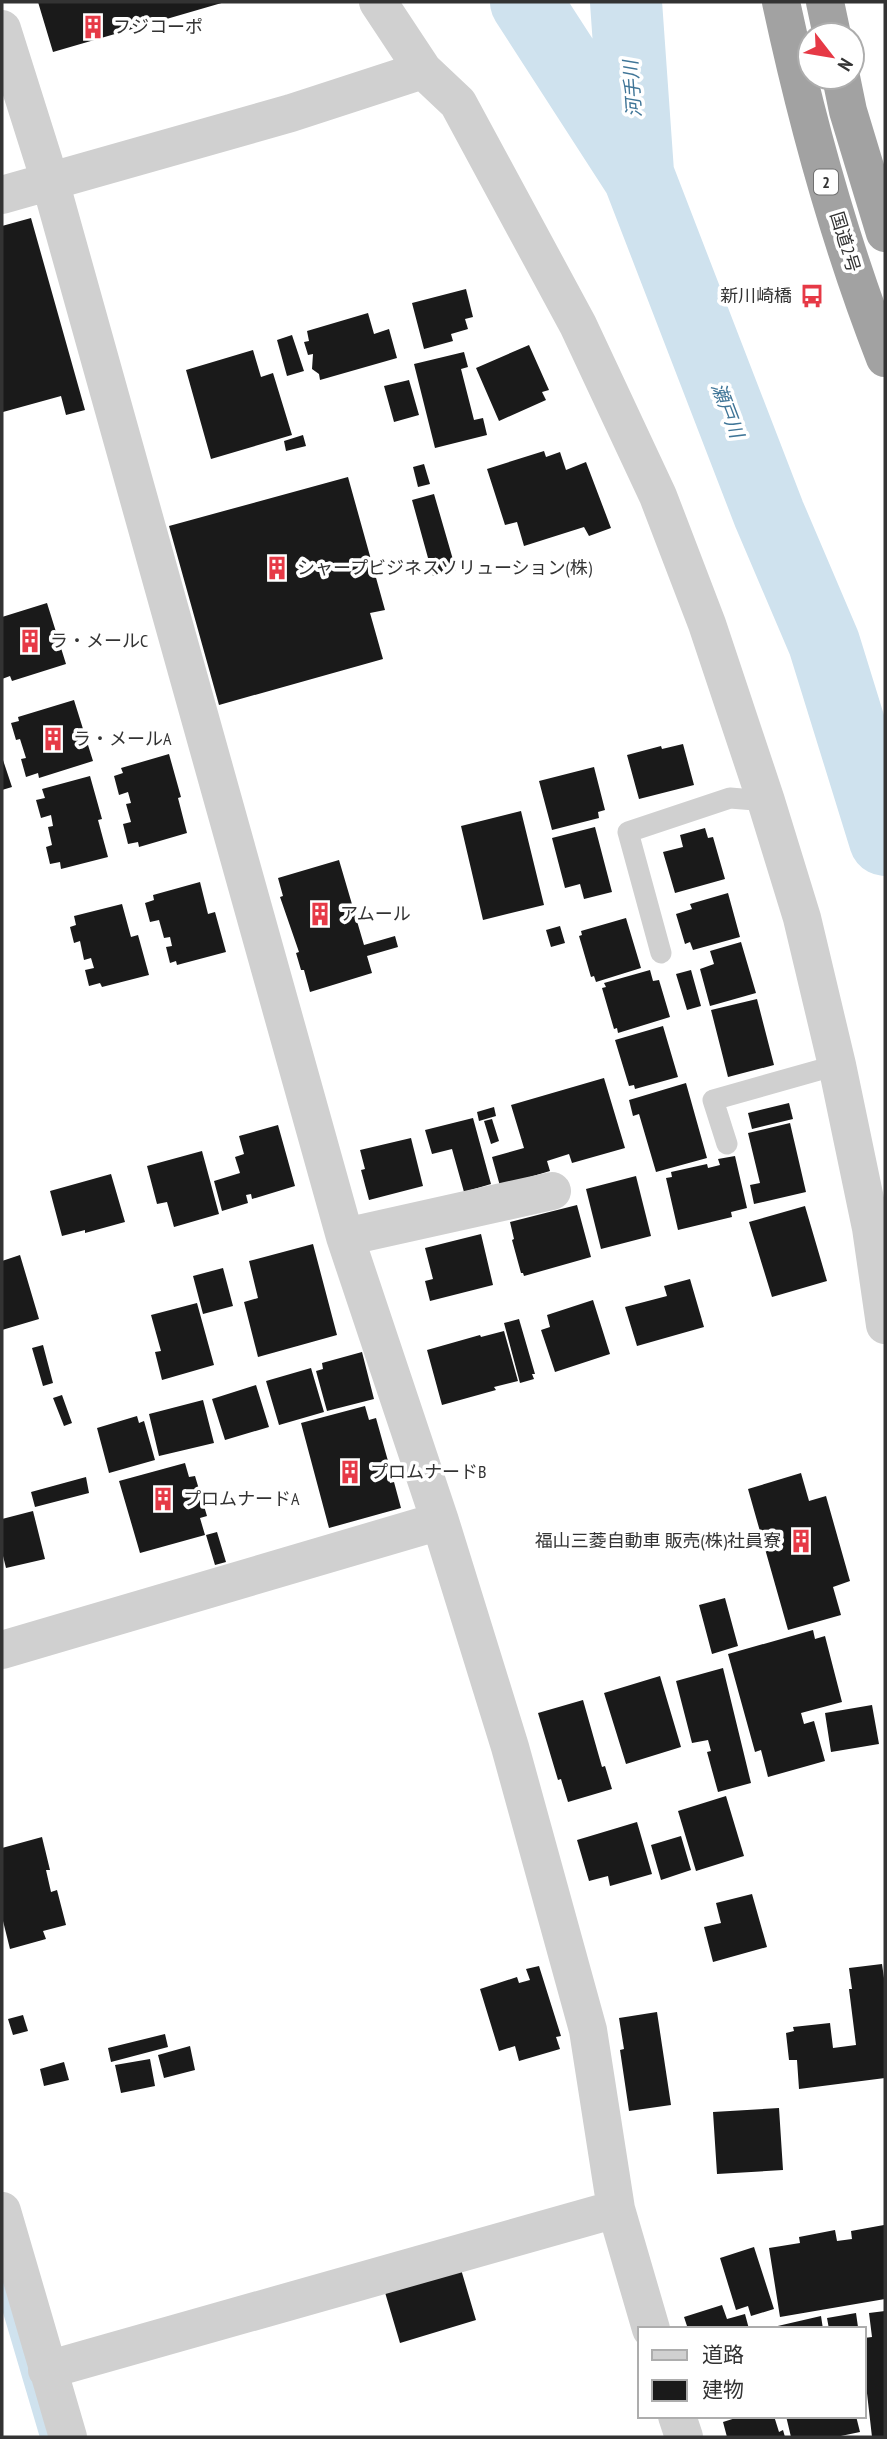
<svg xmlns="http://www.w3.org/2000/svg" width="887" height="2439" font-family="'PT Sans Narrow','Noto Sans JP',sans-serif">
  <rect width="100%" height="100%" fill="#fff"/>
  <g fill="none" stroke-linecap="round" stroke-linejoin="round">
    <!-- stream -->
    <path stroke="#cfe2ee" stroke-width="12" d="M2,2288l44,149"/>
    <!-- river -->
    <path stroke="#cfe2ee" stroke-width="72" d="M526,2l113,175 130,337 55,129 61,197
      M626,2l12,170"/>
  </g>
  <!-- building -->
  <path fill="#1a1a1a" d="M38,2h187l-172,50z
    M31,218l54,192 -19,5 -5,-19 -58,16 -1,-3v-183z
    M466,289l7,28 -8,2 3,10 -17,5 2,7 -29,8 -12,-46z
    M368,313l6,21 15,-5 8,29 -77,22 -1,-6 -7,-5 1,-15 -5,1 -4,-13 5,-1 -2,-10z
    M292,335l12,36 -17,5 -10,-36z
    M529,345l20,45 -7,2 4,8 -47,21 -23,-53z
    M253,350l8,27 12,-4 19,62 -81,24 -25,-89z
    M464,352l4,15 -7,2 13,51 9,-2 4,17 -52,13 -21,-84z
    M409,380l10,35 -25,7 -10,-36z
    M303,435l3,11 -20,5 -2,-10z
    M544,451l2,6 14,-5 6,18 20,-8 25,66 -22,8 -5,-9 -60,19 -7,-24 -12,3 -18,-56z
    M424,464l6,20 -12,3 -5,-20z
    M348,477l37,133 -15,3 13,46 -164,46 -50,-179z
    M434,494l22,76 -23,6 -21,-76z
    M47,603l19,61 -54,17 -2,-5 -8,3v-62z
    M74,700l19,61 -54,17 -1,-5 -12,4 -5,-18 5,-1 -6,-19 -4,1 -5,-17 8,-2 -1,-4z
    M683,744l11,41 -55,14 -12,-44 34,-9 1,3z
    M169,754l12,43 -3,1 9,35 -48,14 -1,-5 -10,2 -5,-20 8,-2 -5,-18 5,-1 -3,-11 -9,3 -5,-19 9,-3 -2,-5z
    M2,757l10,30 -10,3z
    M594,767l11,43 -7,2 1,6 -47,12 -13,-49z
    M90,776l12,43 -4,1 10,37 -47,12 -1,-7 -10,2 -4,-17 6,-2 -4,-18 5,-1 -2,-11 -10,3 -5,-18 9,-2 -3,-9z
    M521,811l23,94 -61,15 -22,-94z
    M595,827l17,65 -28,7 -4,-15 -15,4 -13,-50z
    M705,828l3,10 5,-1 12,42 -50,14 -12,-41 20,-5 -3,-12z
    M339,860l25,85 31,-9 3,11 -31,9 5,17 -62,19 -6,-22h-3l-5,-17 3,-1 -19,-55 3,-1 -5,-18z
    M200,882l8,32 7,-2 11,40 -49,13 -1,-4 -6,2 -4,-16 6,-1 -2,-9 -6,1 -5,-18 -9,2 -5,-19 9,-3 -1,-5z
    M728,893l12,44 -47,13 -3,-8 -5,2 -9,-30 16,-5 -2,-5z
    M122,904l9,33 7,-2 11,40 -47,12 -2,-4 -11,3 -4,-16 9,-2 -3,-10 -7,2 -4,-19 -6,2 -4,-16 6,-2 -2,-9z
    M626,918l15,50 -45,14 -2,-6 -3,1 -12,-41 3,-1 -1,-4z
    M560,926l5,17 -14,4 -5,-17z
    M741,942l15,51 -46,13 -10,-37 14,-5 -4,-13z
    M650,970l3,11 6,-1 11,37 -52,16 -1,-5 -3,1 -12,-41 4,-1 -2,-4z
    M691,970l10,36 -14,4 -11,-36z
    M757,999l17,66 -46,12 -17,-67z
    M663,1026l15,51 -43,12 -1,-4 -5,1 -14,-46z
    M604,1078l21,70 -53,15 -3,-9 -22,7 3,10 -50,15 -8,-29 32,-9 -13,-43z
    M686,1083l21,75 -51,14 -17,-58 -6,2 -4,-16z
    M789,1103l4,16 -41,10 -4,-16z
    M494,1107l2,9 -17,5 -2,-9z
    M473,1118l18,66 -27,8 -12,-43 -20,5 -7,-24z
    M492,1119l7,22 -8,3 -7,-23z
    M790,1123l16,69 -52,12 -4,-19 10,-2 -12,-50z
    M278,1125l17,61 -43,13 -1,-5 -5,1 2,8 -26,8 -8,-30 26,-8 -5,-16 9,-3 -5,-18z
    M411,1138l12,48 -54,14 -8,-30 4,-1 -5,-19z
    M202,1151l17,63 -45,13 -7,-25 -10,2 -10,-38z
    M735,1156l12,52 -16,4 1,5 -54,13 -12,-52 6,-1 -1,-5 36,-8 1,4 12,-3 -2,-6z
    M111,1174l14,48 -40,11v-3l-23,6 -12,-45z
    M636,1176l15,60 -50,13 -15,-60z
    M577,1205l14,52 -67,19 -1,-3h-2l-9,-33 2,-1 -4,-17z
    M805,1206l22,75 -55,16 -23,-75z
    M481,1234l12,51 -63,16 -5,-20 8,-2 -8,-31z
    M313,1244l24,91 -79,22 -14,-55 14,-4 -9,-37z
    M20,1255l19,64 -37,11v-69z
    M223,1268l10,38 -30,8 -10,-38z
    M690,1279l14,48 -67,19 -12,-39 42,-11 -3,-10z
    M593,1300l17,54 -55,18 -14,-42 9,-3 -3,-12z
    M197,1303l17,62 -52,15 -7,-28 6,-1 -10,-36z
    M519,1319l16,55h-3l2,5 -14,4 -16,-60z
    M504,1331l14,50 -24,6 2,3 -54,15 -15,-55 53,-15 1,2z
    M43,1345l10,38 -10,3 -11,-38z
    M362,1352l12,47 -47,12 -11,-40 7,-2 -1,-6z
    M311,1368l13,44 -45,13 -13,-44z
    M256,1385l13,42 -44,13 -13,-41z
    M62,1395l10,28 -8,3 -11,-28z
    M203,1400l11,43 -55,13 -10,-42z
    M365,1406l4,14 7,-2 12,43 -4,1 6,21 4,-1 7,26 -72,20 -28,-105z
    M137,1416l2,7 5,-2 11,39 -46,13 -12,-45z
    M185,1463l4,14 6,-1 12,40 -7,2 5,17 -65,18 -21,-72z
    M801,1473l8,28 17,-5 24,85 -17,6 8,28 -53,15 -40,-141z
    M86,1477l3,16 -54,14 -4,-15z
    M33,1511l12,48 -39,9 -4,-16v-33z
    M217,1532l9,30 -11,3 -9,-30z
    M725,1598l13,48 -26,8 -13,-49z
    M813,1630l2,9 10,-3 17,66 -41,11 3,11 10,-3 11,40 -57,16 -7,-27 -6,2 -27,-98z
    M723,1668l28,115 -33,9 -11,-40 4,-1 -3,-11 -16,3 -16,-62z
    M660,1676l21,71 -55,17 -22,-71z
    M583,1700l19,67 3,-1 7,23 -44,13 -7,-23 -3,1 -20,-67z
    M872,1705l7,39 -48,8 -6,-39z
    M726,1796l18,60 -48,15 -18,-60z
    M637,1822l15,52 -42,12 -2,-10 -19,5 -12,-41z
    M681,1836l10,34 -30,10 -10,-35z
    M42,1837l8,33h-4l5,22 6,-2 9,35 -23,6 3,8 -36,10 -8,-32v-69z
    M752,1894l15,53 -54,15 -9,-35 17,-4 -5,-20z
    M882,1964l3,21v93l-86,11 -2,-29h-8l-3,-27 8,-2 -1,-4 37,-4 3,25 23,-3 -7,-56h3l-3,-21z
    M539,1966l22,70 -5,1 4,12 -41,12 -4,-15 -16,5 -19,-62 37,-12 2,6 11,-3 -4,-11z
    M657,2012l14,93 -42,6 -9,-61 4,-1 -5,-31z
    M23,2015l5,16 -15,4 -5,-16z
    M165,2034l3,13 -57,15 -3,-14z
    M190,2046l5,24 -31,8 -6,-23z
    M150,2059l5,27 -34,7 -6,-28z
    M64,2062l5,18 -25,6 -4,-17z
    M779,2108l4,62 -66,4 -4,-62z
    M884,2225l1,74 -105,18 -11,-69 31,-5 -1,-6 36,-7 2,11 15,-2 -1,-8z
    M754,2247l20,62 -23,7 -3,-10 -12,4 -16,-52z
    M460,2266l16,54 -76,23 -16,-54z
    M722,2305l5,14 18,-5 4,15h-61l-4,-12z
    M885,2311v126h-13l-8,-70v-29l8,-1 -3,-24z
    M856,2313l2,14 -29,2 -2,-11z
    M821,2316l2,13h-54v-1z
    M742,2416h32l5,16 4,-2 2,7h-58l-4,-15z
    M786,2416h70l4,16 -24,5h-45z"/>
  <g fill="none" stroke-linecap="round" stroke-linejoin="round">
    <!-- service -->
    <path stroke="#d0d0d0" stroke-width="21" d="M661,953l-33,-121 102,-34 36,3
      M727,1144l-14,-44 124,-35"/>
    <!-- minor -->
    <path stroke="#d0d0d0" stroke-width="38" d="M2,29l48,152 295,1056 95,284 70,226 78,283 28,179 35,120
      M423,70l35,33 120,222 80,171 49,128 59,177 36,117 35,147 34,163 14,97
      M2,195l289,-82 132,-43 -45,-68
      M345,1237l207,-46
      M2,1650l438,-129
      M2,2211l66,226
      M47,2370l569,-161
      M677,2416l7,21"/>
    <!-- trunk -->
    <path stroke="#a2a2a2" stroke-width="38" d="M781,2c26,121 59,241 104,356
      M825,2l7,33
      M841,77l7,34 37,122"/>
  </g>
  <!-- icons -->
  <defs>
    <g id="building-bare" transform="scale(1.89)"><path d="M-4-6H4V6H1V3H-1V6H-4ZM-2.5-4.3h1.7v1.8h-1.7ZM.8-4.3h1.7v1.8H.8ZM-2.5-1h1.7V.8h-1.7ZM.8-1h1.7V.8H.8Z" fill="#e63946" stroke="#fff" stroke-width="2.5" paint-order="stroke"/></g>
    <g id="bus-bare" transform="scale(1.89)"><path d="M-5-6H5V4H4V6H2V4H-2V6H-4V4H-5ZM-3.5-4V0h7V-4ZM-3.5 1.2v1.5H-2V1.2ZM2 1.2v1.5H3.5V1.2Z" fill="#e63946" stroke="#fff" stroke-width="2.5" paint-order="stroke"/></g>
  </defs>
  <g fill-rule="evenodd">
    <use href="#building-bare" x="93" y="27"/>
    <use href="#bus-bare" x="812" y="296"/>
    <use href="#building-bare" x="277" y="568"/>
    <use href="#building-bare" x="30" y="641"/>
    <use href="#building-bare" x="53" y="739"/>
    <use href="#building-bare" x="320" y="914"/>
    <use href="#building-bare" x="350" y="1472"/>
    <use href="#building-bare" x="163" y="1499"/>
    <use href="#building-bare" x="801" y="1541"/>
  </g>
  <g text-anchor="middle" stroke-width="7" stroke-linejoin="round" paint-order="stroke">
    <!-- shield labels -->
    <rect fill="#fff" stroke="#707070" stroke-width="2" x="814" y="169.5" width="24" height="25" rx="5"/>
    <g font-size="16" font-weight="bold" fill="#333">
      <text x="826" y="188">2</text>
    </g>
    <!-- poi labels -->
    <g font-size="18" fill="#333" stroke="#fff" text-anchor="start">
      <text x="113" y="33">フジコーポ</text>
      <text x="792" y="302" text-anchor="end">新川崎橋</text>
      <text x="297" y="574">シャープビジネスソリューション(株)</text>
      <text x="50" y="647">ラ・メールC</text>
      <text x="73" y="745">ラ・メールA</text>
      <text x="340" y="920">アムール</text>
      <text x="370" y="1478">プロムナードB</text>
      <text x="183" y="1505">プロムナードA</text>
      <text x="781" y="1547" text-anchor="end">福山三菱自動車 販売(株)社員寮</text>
    </g>
    <!-- street labels -->
    <g font-size="18" fill="#333" stroke="#fff">
      <text transform="translate(845 242) rotate(73)" y="6">国道2号</text>
    </g>
    <!-- water labels -->
    <g font-size="19" font-style="italic" fill="#3f7597" stroke="#fff">
      <text transform="translate(632 89) rotate(-94)" y="7">河手川</text>
      <text transform="translate(728 410) rotate(69)" y="7">瀬戸川</text>
    </g>
  </g>
  <!-- border -->
  <rect width="887" height="2439" fill="none" stroke="#333333" stroke-width="7"/>
  <!-- legend -->
  <rect x="638" y="2327" width="228" height="91" fill="#ffffff" stroke="#adadad" stroke-width="2"/>
  <rect x="652" y="2350" width="35" height="10" fill="#d0d0d0" stroke="#adadad" stroke-width="2"/>
  <text x="702" y="2362" font-size="21" fill="#333333">道路</text>
  <rect x="652" y="2380" width="35" height="21" fill="#1a1a1a" stroke="#adadad" stroke-width="2"/>
  <text x="702" y="2397" font-size="21" fill="#333333">建物</text>
  <!-- north arrow -->
  <g transform="translate(831 56) rotate(121)"><circle r="33" fill="#ffffff" stroke="#adadad" stroke-width="2"/>
  <path d="M0-5L12 26L0 18L-12 26Z" fill="#e63946"/>
  <text y="-10" font-size="19" font-weight="bold" text-anchor="middle" fill="#333333">N</text>
  </g>
</svg>
